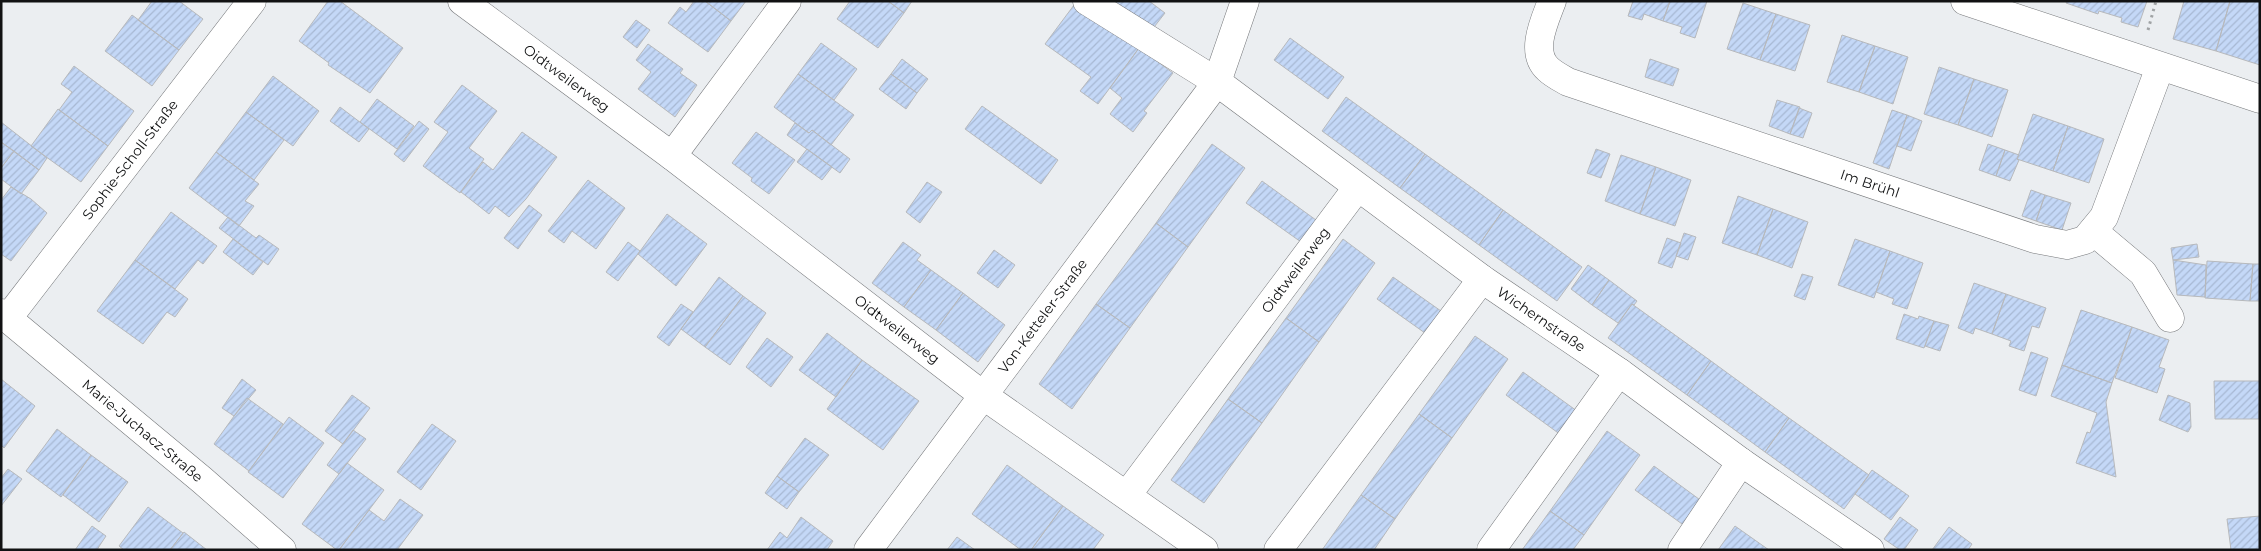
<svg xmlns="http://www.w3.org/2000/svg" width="2261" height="551" font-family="Montserrat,sans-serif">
  <defs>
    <pattern id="building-hatch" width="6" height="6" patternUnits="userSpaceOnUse" patternTransform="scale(1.25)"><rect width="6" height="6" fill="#c4d8f7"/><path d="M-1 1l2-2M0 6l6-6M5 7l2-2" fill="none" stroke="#a7b8d3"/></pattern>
  </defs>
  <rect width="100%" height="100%" fill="#ebeef1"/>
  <!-- building -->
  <path fill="url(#building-hatch)" stroke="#b7b9bc" d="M152,1h27l24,18 -24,31 -41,-30z
    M328,1h12l63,47 -33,45 -42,-28 1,-2 -30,-22z
    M694,1h11l26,20 -23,31 -40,-29 12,-16 6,5z
    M705,1h41l-15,20z
    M850,1h38l16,12 -26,35 -41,-29z
    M888,1h24l-8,12z
    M1077,1l62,47 -41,56 -18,-13 11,-14 -46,-33z
    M1111,1h38l16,12 -14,18z
    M1633,1h37l-7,20 -19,-7 -2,6 -14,-4z
    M1670,1h37l-12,37 -15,-5 2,-6 -19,-6z
    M2067,1h80l-9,26 -17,-5 1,-4 -23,-7 -1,3 -32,-11z
    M2184,1h46l-14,50 -43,-12z
    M2230,1h30v64l-44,-14z
    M1743,3l33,11 -16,46 -33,-11z
    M1776,14l34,11 -15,46 -35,-11z
    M132,15l47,35 -27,36 -47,-35z
    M636,20l14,10 -13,18 -14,-11z
    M1842,35l33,11 -16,46 -32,-10z
    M1290,38l54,39 -16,22 -54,-39z
    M821,43l36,26 -23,31 -36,-26z
    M648,44l35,25 -3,4 17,12 -22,32 -37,-28 13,-17 -15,-12z
    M1875,46l33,11 -15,47 -34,-12z
    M1139,48l34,25 -29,38 3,2 -14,19 -23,-18 12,-16 -12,-10z
    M902,59l26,20 -11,14 -26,-19z
    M1650,59l29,10 -6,17 -28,-9z
    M74,66l60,45 -26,35 -49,-36 13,-18 -11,-8z
    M1939,67l35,12 -16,46 -34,-11z
    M798,74l56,41 -23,30 -19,-15 -3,3 -35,-26z
    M891,74l26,19 -11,16 -27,-20z
    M273,76l46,35 -26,35 -47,-34z
    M1974,79l34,11 -16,47 -34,-12z
    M462,85l35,26 -28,37 15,11 -24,34 -37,-27 25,-34 -14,-10z
    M1346,97l79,57 -25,34 -78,-57z
    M377,99l37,27 -17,23 -37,-27z
    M1777,100l23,7 -10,27 -21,-8z
    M982,106l76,54 -17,24 -76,-55z
    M340,107l29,22 -10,13 -29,-21z
    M1799,108l13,5 -9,25 -13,-4z
    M58,109l50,37 -27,36 -50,-36z
    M1892,110l15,5 -18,54 -16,-6z
    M246,112l38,28 -30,40 -38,-28z
    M2033,114l35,12 -15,45 -36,-12z
    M1907,115l15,6 -11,30 -14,-5z
    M419,121l10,8 -25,33 -10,-8z
    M1,122l46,36 -8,12 -38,-28z
    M795,123l14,10 3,-3 38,29 -10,14 -53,-38z
    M2068,126l36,13 -15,44 -36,-12z
    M522,132l35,25 -31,42 -17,18 -14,-11 -6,8 -28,-22 22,-30 10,8z
    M756,132l39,28 -26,34 -18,-13 1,-3 -20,-15z
    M1,142l13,9 -13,17z
    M1212,144l33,24 -57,79 -32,-24z
    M1988,144l17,6 -9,26 -17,-6z
    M807,149l25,18 -10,13 -25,-18z
    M1596,149l14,5 -9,24 -14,-5z
    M2005,150l14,5 -2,4 2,1 -9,21 -14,-5z
    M14,151l25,19 -18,24 -20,-15v-11z
    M216,152l43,32 -14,17 9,5 -15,20 -50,-38z
    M1425,154l78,56 -24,35 -79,-57z
    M1621,155l35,12 -16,47 -35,-13z
    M1656,167l35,13 -16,46 -35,-12z
    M588,180l37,28 -29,41 -24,-18 -8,12 -16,-12z
    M1262,181l54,39 -15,22 -55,-39z
    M927,182l15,10 -22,31 -14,-11z
    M11,187l20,12 16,14 -36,48 -10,-7v-54z
    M2031,190l14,5 -9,26 -14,-5z
    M2045,195l26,8 -9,27 -26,-9z
    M1738,196l35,13 -16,46 -35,-12z
    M529,205l13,10 -24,34 -14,-11z
    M1773,209l35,13 -16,46 -35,-13z
    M1503,210l79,57 -25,34 -78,-56z
    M171,212l46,34 -14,18 -5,-4 -23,29 -40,-29z
    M667,214l40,30 -31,42 -38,-32z
    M228,217l28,21 3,-3 20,14 -11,16 -49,-37z
    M1156,223l32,24 -58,81 -34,-24z
    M1684,233l12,4 -8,23 -12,-4z
    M1667,238l14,5 -9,25 -14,-5z
    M233,239l30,23 -10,13 -30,-23z
    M1343,239l32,24 -56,79 -33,-24z
    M1855,239l35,12 -16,47 -36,-13z
    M628,242l12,9 -22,30 -12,-9z
    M903,242l18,13 -4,5 14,10 -27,37 -32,-24z
    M2197,244l2,13 -26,3 -2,-12z
    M994,250l21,15 -17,23 -21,-15z
    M1890,251l33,12 -16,46 -15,-5 2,-5 -18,-7z
    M135,260l53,39 -13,18 -8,-5 -24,32 -46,-33z
    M2173,260l33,5 -1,32 -28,-2z
    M2207,261l46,3 -3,37 -45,-3z
    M2253,264h7v37h-10z
    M1588,265l21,15 -17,25 -21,-16z
    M931,270l32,23 -27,37 -32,-23z
    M1802,274l11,3 -8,23 -11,-4z
    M719,277l24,19 -38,51 -24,-18z
    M1393,277l55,39 -16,22 -55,-39z
    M1609,280l28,21 -3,4 -2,-1 -14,19 -26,-18z
    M1974,283l32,11 -14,40 -17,-6 -2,6 -15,-6z
    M963,293l42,32 -27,37 -42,-32z
    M2006,294l40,14 -7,20 -7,-2 -8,25 -15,-5 2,-5 -19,-7z
    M743,296l23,17 -36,52 -25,-18z
    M681,304l12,8 -24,34 -12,-9z
    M1096,304l34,24 -58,81 -33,-25z
    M1632,304l79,57 -24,34 -79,-57z
    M2081,310l51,17 -20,56 -50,-18z
    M1904,314l14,5 1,-3 15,5 -10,27 -28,-9z
    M1286,318l33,24 -57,81 -34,-24z
    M1934,321l15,4 -9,26 -15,-5z
    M2132,327l37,13 -10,27 6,2 -8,24 -42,-15z
    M827,333l35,27 -26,37 -37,-27z
    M1475,336l33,23 -56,79 -33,-24z
    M767,338l26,19 -22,30 -25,-20z
    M2031,352l17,6 -12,38 -17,-6z
    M862,360l57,41 -36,49 -56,-41z
    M1711,361l78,57 -24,34 -78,-57z
    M2062,365l50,18 -6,19 10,75 -40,-14 11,-31 3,1 7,-20 -46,-17z
    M1523,372l54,39 -16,24 -55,-40z
    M1,379l34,27 -31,42 -3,-3z
    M242,379l14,11 -22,26 -12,-8z
    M2214,381h46l-1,38h-44z
    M352,395l18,13 -27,36 -18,-13z
    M2168,395l22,8 1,24 -3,5 -29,-12z
    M247,398l36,26 -34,47 -35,-27z
    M1228,399l34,24 -58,80 -33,-23z
    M1419,414l33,24 -57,81 -34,-24z
    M289,417l35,26 -41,55 -35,-26z
    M1789,418l80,57 -25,34 -79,-57z
    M432,424l24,17 -35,49 -24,-18z
    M57,429l34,26 -30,42 -35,-26z
    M353,430l13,9 -27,35 -12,-9z
    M1607,431l33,24 -56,80 -34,-24z
    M805,438l24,17 -30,37 -22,-16z
    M91,455l37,27 -29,40 -36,-27z
    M347,463l37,27 -45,60h-2l-35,-26z
    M1007,465l56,41 -32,44h-10l-49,-36z
    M1654,466l53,39 -18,24 -54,-39z
    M8,469l14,10 -21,27v-28z
    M1872,470l37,26 -18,24 -36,-26z
    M777,476l22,16 -12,17 -22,-16z
    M1361,495l34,24 -21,31h-52z
    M400,499l23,16 -26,35h-58l30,-40 15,11z
    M1063,506l41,29 -11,15h-62z
    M148,507l35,26 -13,17h-46l-5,-4z
    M1550,511l34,24 -11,15h-51z
    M2260,516v34h-29l-4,-31z
    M801,517l32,24 -6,9h-60l13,-18 7,6z
    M1900,517l18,13 -14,20h-4l-16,-11z
    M92,526l14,10 -6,9 -3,5h-22z
    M1735,526l34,24h-51z
    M1949,527l23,17 -4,6h-36z
    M184,532l23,18h-37z
    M957,537l18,13h-28z"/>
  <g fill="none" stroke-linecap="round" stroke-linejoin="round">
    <!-- minor casing -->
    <g stroke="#76787b" stroke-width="29">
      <g id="minor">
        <path id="s1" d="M462,1l210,155 312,240 220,154"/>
        <path id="s2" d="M1087,1l130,81 265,197 137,93 122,90 129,88"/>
        <path id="s3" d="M1552,1c-7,19 -23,51 -4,68 5,5 13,9 20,13l467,157 32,6 18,-5 19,-23 56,-150"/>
        <path d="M1965,1l295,98"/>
        <path d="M672,156l115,-155"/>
        <path d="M2093,231l50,42 27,45"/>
        <path id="s4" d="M1,313l201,167 80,70"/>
        <path id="s5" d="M8,318l244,-317"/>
        <path id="s6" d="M1127,495l230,-307"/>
        <path id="s7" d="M868,550l349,-468 28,-81"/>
        <path d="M1278,550l204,-271"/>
        <path d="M1491,550l128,-178"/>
        <path d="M1682,550l59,-88"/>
      </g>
    </g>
    <!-- path -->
    <path stroke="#a0a3a5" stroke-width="3" stroke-dasharray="2.5 4" stroke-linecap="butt" d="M2148,30l8,-29"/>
    <!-- minor -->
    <use href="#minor" stroke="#fff" stroke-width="28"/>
  </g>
  <g text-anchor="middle" stroke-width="4" stroke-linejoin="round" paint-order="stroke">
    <!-- street labels -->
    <g font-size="14" fill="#111213" stroke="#fff">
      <text dy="5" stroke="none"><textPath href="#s1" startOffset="130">Oidtweilerweg</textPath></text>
      <text dy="5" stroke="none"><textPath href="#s5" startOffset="200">Sophie-Scholl-Straße</textPath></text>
      <text dy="5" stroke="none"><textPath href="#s3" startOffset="415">Im Brühl</textPath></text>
      <text dy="5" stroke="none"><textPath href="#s6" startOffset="281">Oidtweilerweg</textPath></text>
      <text dy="5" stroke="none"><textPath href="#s7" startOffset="292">Von-Ketteler-Straße</textPath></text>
      <text dy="5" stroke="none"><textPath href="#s2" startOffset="555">Wichernstraße</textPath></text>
      <text dy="5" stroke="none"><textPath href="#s1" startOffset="545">Oidtweilerweg</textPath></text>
      <text dy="5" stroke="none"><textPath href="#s4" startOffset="184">Marie-Juchacz-Straße</textPath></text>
    </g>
  </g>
  <!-- border -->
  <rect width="2261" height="551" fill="none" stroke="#111213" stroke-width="5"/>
</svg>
